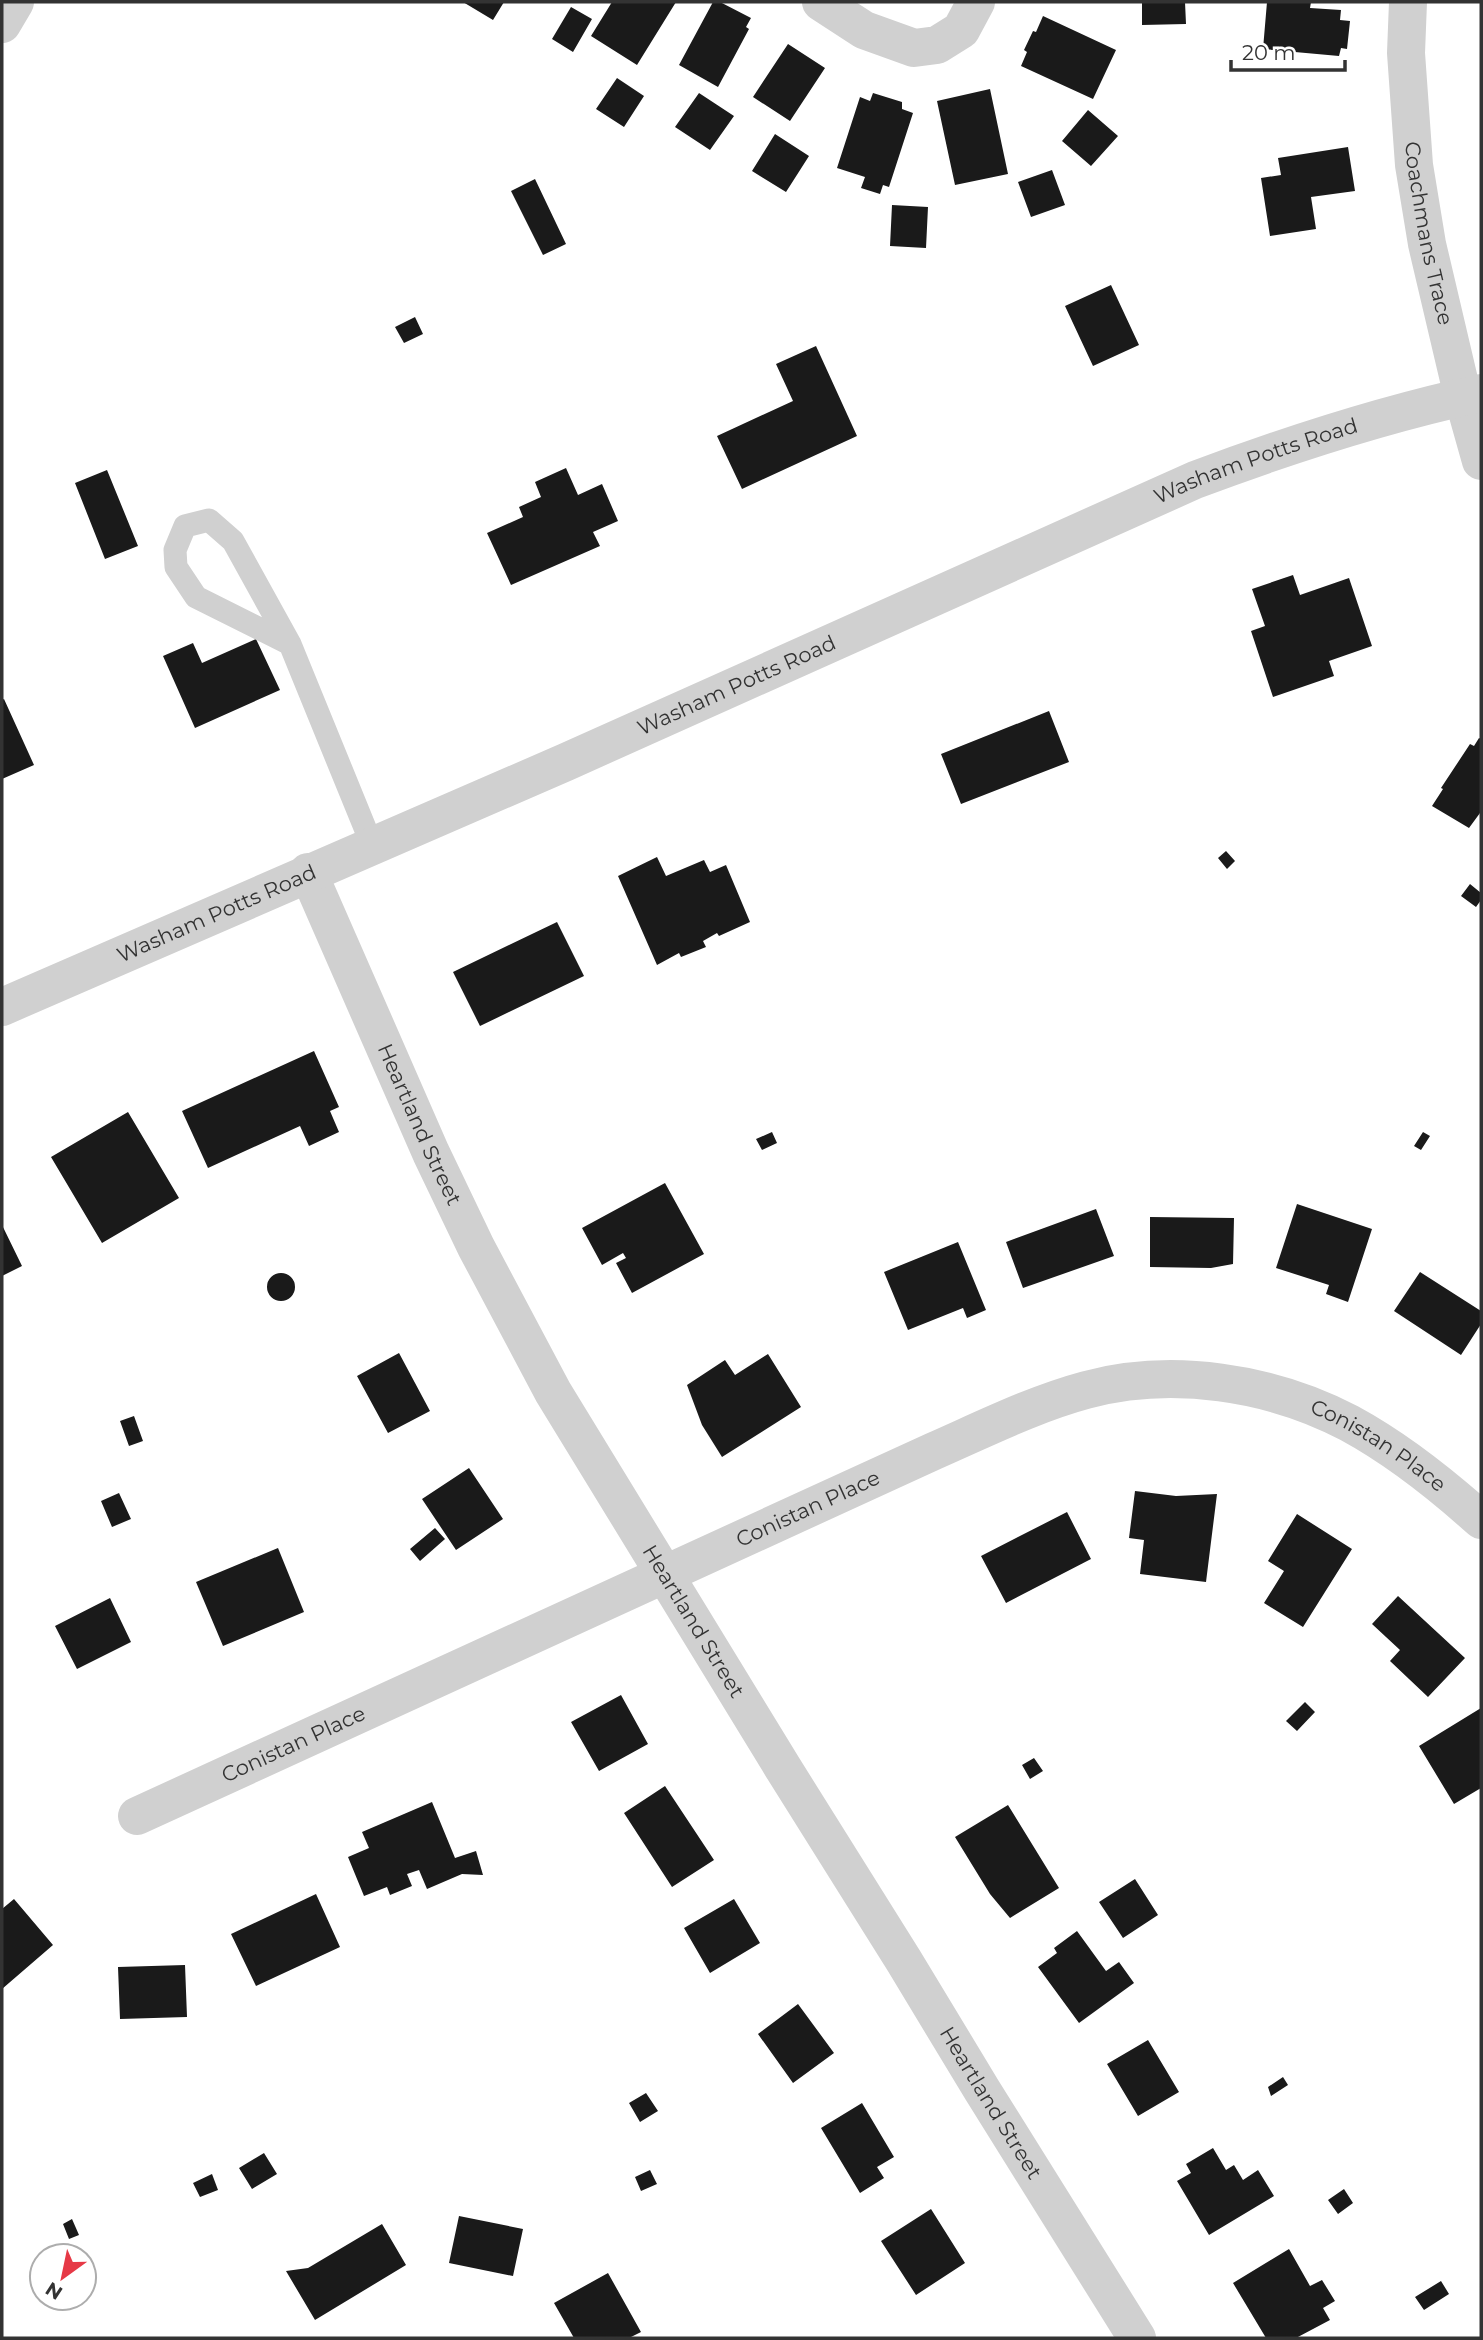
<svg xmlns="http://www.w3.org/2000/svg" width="1483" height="2340" font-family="Montserrat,sans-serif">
  <rect width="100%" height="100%" fill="#fff"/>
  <!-- building -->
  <path fill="#1a1a1a" d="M463,2h41l-11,18z
    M612,2h64l-39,63 -46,-29z
    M713,2h7l31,16 -5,9 3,2 -31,58 -39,-22z
    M1142,2h43l1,22 -44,1z
    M1267,2h44l-1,6 31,2 -1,10 10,1 -3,28 -6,-1 -2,8 -76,-7z
    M571,7l21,12 -19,33 -21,-13z
    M1043,16l73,34 -23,49 -72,-33 6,-14 -3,-2 9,-19 3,1z
    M788,44l37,24 -35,53 -37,-24z
    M617,78l27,18 -20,31 -28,-18z
    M990,89l18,85 -53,11 -18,-84z
    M699,93l35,23 -24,34 -35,-23z
    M873,93l29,9v7l11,4 -24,74 -6,-2 -3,9 -19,-6 4,-11 -28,-9 23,-71 10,4z
    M1088,110l30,26 -27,30 -29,-25z
    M775,134l34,22 -23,36 -34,-21z
    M1348,147l7,44 -44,6 5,32 -46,7 -9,-58 20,-3 -3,-17z
    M1052,170l13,35 -34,12 -13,-35z
    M535,179l31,65 -23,11 -32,-64z
    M892,205l36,2 -2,41 -36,-2z
    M1111,285l28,60 -46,21 -28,-60z
    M415,317l8,17 -19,9 -9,-16z
    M816,346l41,90 -115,53 -25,-53 76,-35 -17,-37z
    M566,468l12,27 24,-11 16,37 -25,11 7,14 -89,39 -24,-52 36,-16 -4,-10 22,-10 -6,-15z
    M107,470l31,76 -33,13 -30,-76z
    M1293,575l7,20 49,-17 23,68 -43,15 5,15 -61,21 -22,-66 14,-5 -13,-37z
    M256,639l24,51 -85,38 -32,-72 30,-13 9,20z
    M4,699l30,66 -32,14v-79z
    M1049,711l20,51 -108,42 -20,-50z
    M1479,738l2,1v75l-1,-1 -11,15 -37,-22 11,-17 -2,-1 29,-44 4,2z
    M1226,851l9,10 -8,8 -9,-11z
    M657,857l9,19 38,-16 6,12 16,-7 24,57 -31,14 -2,-3 -14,8 3,6 -25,10 -2,-4 -22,12 -39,-89z
    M1470,884l11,9v7l-5,7 -15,-11z
    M557,922l27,54 -104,50 -27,-54z
    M314,1051l25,56 -9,4 9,21 -30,14 -9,-20 -92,42 -26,-57z
    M128,1112l51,86 -77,45 -51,-86z
    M772,1132l5,11 -15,7 -6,-11z
    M1423,1132l7,4 -9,14 -7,-4z
    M665,1183l39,71 -72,39 -16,-30 10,-5 -3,-5 -21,12 -20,-37z
    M1297,1204l75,25 -24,73 -22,-8 3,-9 -53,-17z
    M1096,1209l18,47 -91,32 -17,-46z
    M1150,1217l84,1 -1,46 -22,4 -61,-1z
    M2,1225l20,41 -20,10z
    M958,1242l28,68 -19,8 -4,-10 -55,22 -24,-58z
    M1420,1272l61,39v13l-20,31 -67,-44z
    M267 1287a14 14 0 1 1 28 0a14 14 0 1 1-28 0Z
    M399,1353l31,58 -42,22 -31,-57z
    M768,1354l33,53 -79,50 -20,-32 -15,-40 38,-25 10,15z
    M134,1416l9,25 -14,5 -9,-25z
    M469,1468l34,51 -47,31 -34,-51z
    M1135,1491l41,5 41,-2 -11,88 -66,-8 4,-34 -15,-2z
    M119,1493l12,26 -19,8 -11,-26z
    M1067,1512l24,47 -85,44 -25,-47z
    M1297,1514l55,35 -49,78 -39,-24 20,-32 -16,-10z
    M435,1528l10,11 -25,22 -10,-12z
    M278,1548l26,64 -81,34 -27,-64z
    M1398,1596l67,62 -37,39 -38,-36 10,-11 -28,-26z
    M110,1598l21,44 -54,27 -22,-43z
    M621,1695l27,49 -49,27 -28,-49z
    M1305,1702l10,10 -18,19 -11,-10z
    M1481,1708v80l-27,16 -35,-58z
    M1034,1758l9,13 -13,8 -8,-14z
    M665,1786l49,74 -42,27 -48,-74z
    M432,1802l23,56 21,-7 7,24 -21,-1 -35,15 -8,-19 -12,4 5,12 -22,9 -3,-8 -23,9 -16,-39 21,-9 -7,-16z
    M1008,1805l51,83 -49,30 -20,-24 -35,-57z
    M1135,1879l23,36 -35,23 -24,-36z
    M316,1894l24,53 -84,39 -25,-52z
    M14,1899l39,46 -51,44v-80z
    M734,1899l26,44 -50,30 -26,-45z
    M1077,1931l29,40 13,-9 15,21 -55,40 -41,-56 19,-14 -3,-5z
    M185,1965l2,52 -67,2 -2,-52z
    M798,2004l36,49 -41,30 -35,-49z
    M1148,2040l31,52 -41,24 -31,-52z
    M1283,2077l5,8 -17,11 -3,-9z
    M646,2093l12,18 -18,11 -11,-19z
    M862,2103l32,54 -17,10 7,11 -24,15 -39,-65z
    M1213,2148l13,22 8,-5 9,15 15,-10 16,26 -65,39 -32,-54 14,-8 -5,-9z
    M264,2153l13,21 -25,15 -13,-21z
    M650,2170l7,14 -16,7 -6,-14z
    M212,2174l6,16 -18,7 -7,-14z
    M1344,2189l9,14 -15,11 -10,-14z
    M931,2209l34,54 -49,32 -35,-54z
    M459,2216l64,13 -10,47 -64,-13z
    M72,2219l7,16 -10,4 -6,-15z
    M382,2224l24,41 -91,55 -29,-49 22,-3z
    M1289,2249l21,37 12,-6 13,21 -12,7 7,12 -34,18h-30l-33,-55z
    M608,2273l33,59 -12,6h-55l-20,-35z
    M1441,2281l8,13 -25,16 -9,-13z"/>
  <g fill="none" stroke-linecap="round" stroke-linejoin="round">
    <!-- service -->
    <path stroke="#d0d0d0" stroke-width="23" d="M290,644l-94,-47 -20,-30 -1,-17 10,-24 24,-6 24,21 57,103 82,201"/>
    <!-- minor -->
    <g stroke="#d0d0d0" stroke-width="38">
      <path d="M821,2l43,28 50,18 23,-3 24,-15 15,-28"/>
      <path id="s1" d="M1408,2l-2,51 8,112 13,79 36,153 18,64"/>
      <path d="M2,24l13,-22"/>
      <path id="s2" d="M308,872l123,281 45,94 77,145 230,376 121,193 78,129 155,248"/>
      <path id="s3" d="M137,1816l797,-365c50,-22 100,-47 152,-61 86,-23 185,-8 263,33 48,26 92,61 132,97"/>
    </g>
    <!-- tertiary -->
    <path stroke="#d0d0d0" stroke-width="38" id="s4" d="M2,1007l564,-245 629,-282c93,-35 189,-66 286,-87"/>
  </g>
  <g text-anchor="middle" stroke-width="7" stroke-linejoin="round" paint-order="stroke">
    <!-- street labels -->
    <g font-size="21" fill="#333" stroke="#fff">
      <text dy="7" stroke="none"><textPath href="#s1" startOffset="233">Coachmans Trace</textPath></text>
      <text dy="7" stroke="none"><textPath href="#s4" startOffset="1368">Washam Potts Road</textPath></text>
      <text dy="7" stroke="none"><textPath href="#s4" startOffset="802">Washam Potts Road</textPath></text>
      <text dy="7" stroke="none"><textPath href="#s4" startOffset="234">Washam Potts Road</textPath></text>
      <text dy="7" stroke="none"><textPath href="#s2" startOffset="276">Heartland Street</textPath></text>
      <text dy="7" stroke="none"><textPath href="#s3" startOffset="1348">Conistan Place</textPath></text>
      <text dy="7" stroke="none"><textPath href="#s3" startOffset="738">Conistan Place</textPath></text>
      <text dy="7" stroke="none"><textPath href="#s2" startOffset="844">Heartland Street</textPath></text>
      <text dy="7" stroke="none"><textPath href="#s3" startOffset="172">Conistan Place</textPath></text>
      <text dy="7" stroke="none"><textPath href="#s2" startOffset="1410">Heartland Street</textPath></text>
    </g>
  </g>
  <!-- border -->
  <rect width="1483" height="2340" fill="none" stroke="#333333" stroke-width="7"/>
  <!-- north arrow -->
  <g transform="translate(63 2277) rotate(213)"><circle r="33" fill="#ffffff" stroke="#adadad" stroke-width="2"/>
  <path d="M0-5L12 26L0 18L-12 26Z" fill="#e63946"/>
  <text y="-10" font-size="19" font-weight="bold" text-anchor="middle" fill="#333333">N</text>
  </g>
  <!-- scale -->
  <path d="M1231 60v10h114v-10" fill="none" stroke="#333333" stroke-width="3.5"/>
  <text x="1242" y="60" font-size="21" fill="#333333" stroke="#ffffff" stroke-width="5" paint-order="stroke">20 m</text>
</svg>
